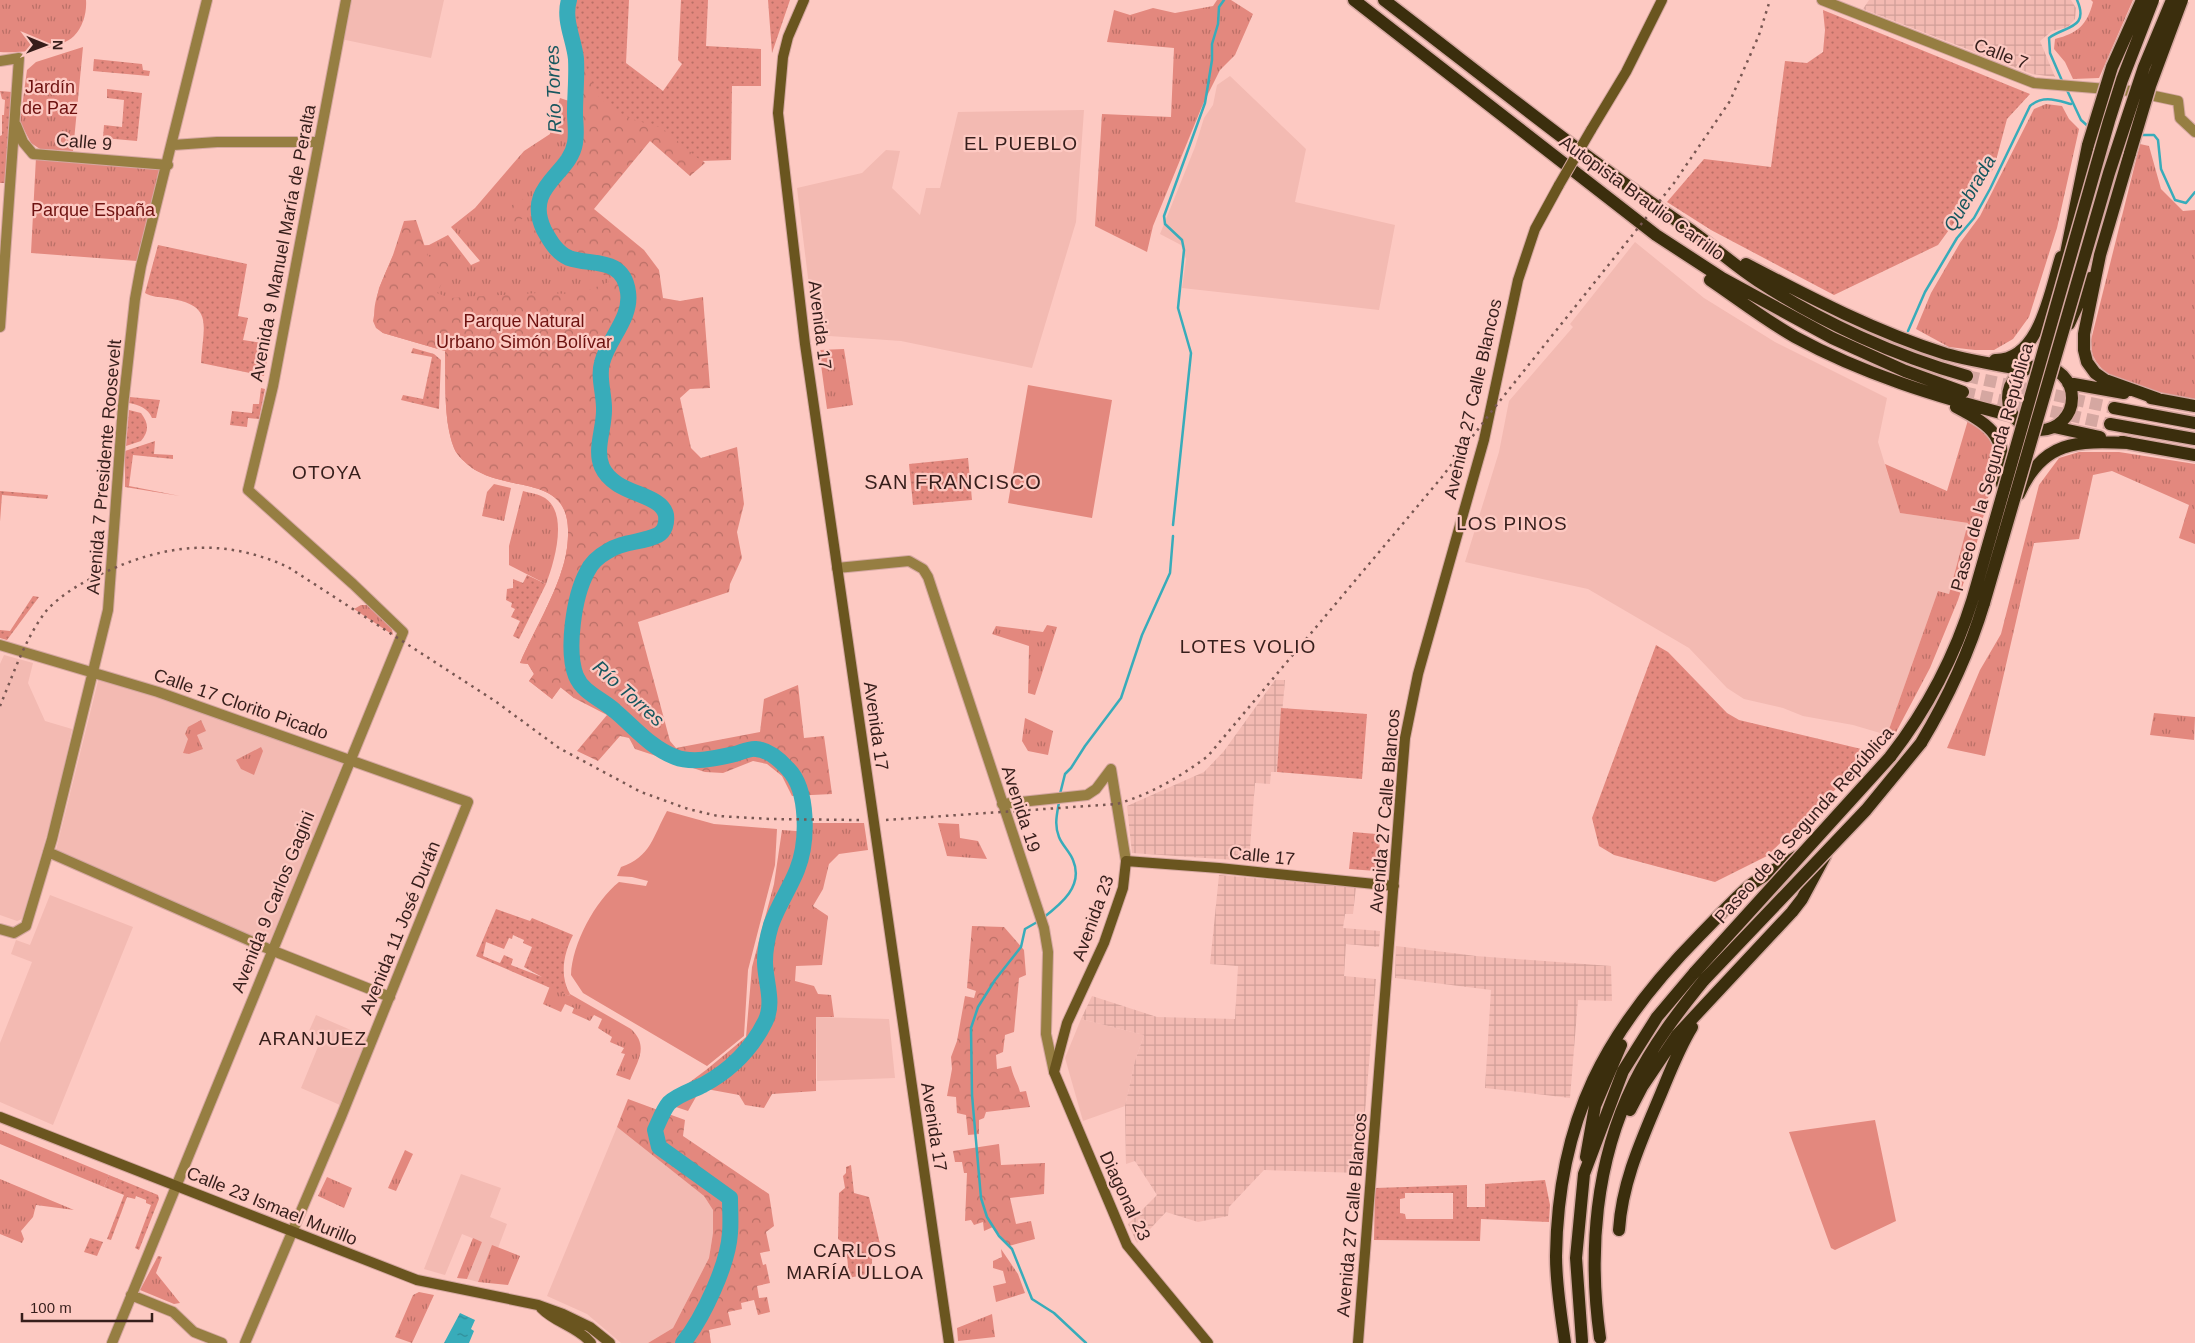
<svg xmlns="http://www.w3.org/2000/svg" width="2195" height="1343" font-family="Arial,sans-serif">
  <defs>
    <pattern id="industrial-grid" width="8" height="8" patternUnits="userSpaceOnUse" patternTransform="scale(1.25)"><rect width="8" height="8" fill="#f3bab2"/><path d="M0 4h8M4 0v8" fill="none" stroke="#d19f98"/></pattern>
    <pattern id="grass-tufts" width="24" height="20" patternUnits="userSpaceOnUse" patternTransform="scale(1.25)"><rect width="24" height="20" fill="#e3887e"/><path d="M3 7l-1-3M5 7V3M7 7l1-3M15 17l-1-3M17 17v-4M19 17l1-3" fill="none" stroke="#b96f66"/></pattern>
    <pattern id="forest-crowns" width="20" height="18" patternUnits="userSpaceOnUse" patternTransform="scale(1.25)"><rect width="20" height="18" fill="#e3887e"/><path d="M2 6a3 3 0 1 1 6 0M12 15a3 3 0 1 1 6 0" fill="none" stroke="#b96f66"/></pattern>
    <pattern id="garden-dots" width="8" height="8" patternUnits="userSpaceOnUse" patternTransform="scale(1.25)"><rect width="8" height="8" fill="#e3887e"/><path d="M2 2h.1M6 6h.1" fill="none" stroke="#b96f66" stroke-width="1.8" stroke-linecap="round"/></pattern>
    <pattern id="water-ripples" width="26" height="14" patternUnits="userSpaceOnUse" patternTransform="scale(1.25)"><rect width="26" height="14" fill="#38acba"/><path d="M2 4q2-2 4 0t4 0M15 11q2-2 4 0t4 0" fill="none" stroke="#308b96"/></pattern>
  </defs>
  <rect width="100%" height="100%" fill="#fdc9c2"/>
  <!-- built -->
  <path fill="#f3bab2" d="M349,0h95l-13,58 -90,-19z
    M1230,76l76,73 -11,53 100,23 -16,85 -197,-22 4,-29 -5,-14 -21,-11 35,-87 9,-29 9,-13 4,-20z
    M1084,110l-8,112 -44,146 -131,-27 -86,-6 -18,-147 65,-15 24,-23 14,1 -8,37 28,27 6,-27h14l18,-76z
    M1635,242l69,56 71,44 112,56 -9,44 22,71 68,10 -19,71 -11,-3 -51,144 -34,-10 -50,-9 -20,-8 -39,-9 -17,-11 -38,-40 -101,-59 -123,-27 34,-110 10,-51 64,-74 -3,-3z
    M4,655l29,8 -5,20 17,38 27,8 -16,74 -34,116 -5,2 -17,-6v-251z
    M99,677l244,85 -73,183 -214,-95z
    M50,895l83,32 -80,198 -53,-23v-59l32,-81 -21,-8 5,-14 14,5z
    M316,1015l51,22 -27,68 -39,-17 21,-51 -13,-6z
    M816,1017l73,2 6,59 -78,3z
    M1081,1019l63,16 -9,26 -10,45 -42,15 -18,-63z
    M617,1127l87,69 9,14v23l-4,25 -36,70 -25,15h-27l-34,-29 -40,-18z
    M461,1174l40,14 -11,29 17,7 -9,24 -6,-2 -14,36 -11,-3 15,-37 -20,-8 -17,41 -21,-6z"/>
  <!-- industrial -->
  <path fill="url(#industrial-grid)" d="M1869,0h202l5,8 -1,11 -7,8 -16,4 -12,10 15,36 -23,-3 -169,-65z
    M1275,680h10l-8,92h-6l-1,12 -15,-1 -6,78 -117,-8 -5,-47 77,-34 20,-21z
    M1219,875l137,12 -3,27h-8l-2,14 37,3 -1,16 -33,-3 -2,32 32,3 -16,194 -96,-3 -35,37 -1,9 -30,6 -32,-10 -29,31 -9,-19 29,-29 -22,-34 -9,3 -1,-58 10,-45 9,-26 -63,-16 11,-23 65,21 78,2 3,-53 -28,-2z
    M1396,946l80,10 135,10 1,35 -34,-1 -8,98 -85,-10 6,-98 -96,-12z"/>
  <!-- grass -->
  <path fill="url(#grass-tufts)" d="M0,0h86c1,12 -3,27 -12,36 -14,14 -55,17 -74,16z
    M1217,0h14l22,14 -18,41 -15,15 -17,34 -50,122 -6,26 -52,-26 7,-112 69,3 3,-69 -67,-6 7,-32 16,5 23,-7 22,5 38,-7z
    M2091,0h42l-34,78 -26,1 -8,-17 -11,-13 1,-10c23,-6 32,-14 38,-37z
    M83,47l-10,104 -33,-2 -9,-6 -11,-21 7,-52 9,-8z
    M560,98l9,3 1,42 -33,50 -1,24 64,51 13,8 -33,412 -6,10 -14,-11 -8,12 -23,-18 5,-7 -6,-10 -8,-1c15,-35 42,-78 47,-115 10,-78 -52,-52 -95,-80 -6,-5 -15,-12 -18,-20 -11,-29 -8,-66 -9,-97l-62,-18c-23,-16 6,-66 14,-86l32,-2 19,-10 23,30 9,-4 -29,-34 24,-19 49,-57 26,-17v-15l6,-8z
    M2046,104l16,2 7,13 10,10 -22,99 -28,89 -16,22 -19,11h-19l-26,-3 -33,-18 15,-36 29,-50 20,-27 54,-107z
    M2140,144l9,2 12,43 22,22 12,-1v189c-32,-6 -86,-9 -102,-43 -2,-5 -1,-11 -2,-16z
    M36,157l125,12 -24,92 -106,-8z
    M844,349l9,56 -26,4 -8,-59z
    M1968,420l12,5 14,14 3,23 -20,80 -19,58 -28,68 -36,68 -7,-1 51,-144 11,3 19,-71 -68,-10 -15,-49 62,27z
    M2079,452h40l76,12v80l-16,-6 10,-33 -77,-34 -19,4 -14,64 -45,4 -49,213 -38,-8 33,-78 21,-36 38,-149 20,-27z
    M494,484l17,4 -7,33 -22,-5 5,-24z
    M523,491c7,2 16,3 22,7 24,16 9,65 1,86l-37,-19v-19z
    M361,605h8l22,20 2,10 -39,-26z
    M1047,625l10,2 -22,68 -7,-2 1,-47 -37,-12 4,-8 47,6z
    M2154,713l41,4 -1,23 -44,-5z
    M1025,718l28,13 -5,24 -20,-4 -6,-10z
    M201,720l5,11 -9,4 6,14 -14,5 -6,-1 5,-14 -3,-5 3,-7z
    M261,747l2,4 -9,24 -13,-6 -5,-9z
    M810,823h54l4,27 -29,4 -10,10 -6,25 -10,17 15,10 -6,49 -26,1 -1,15 19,5 4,8 13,1 3,22h-18v74l-44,3 -8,14 -19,-3 -6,-10 -38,-7 -13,23 -21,-7 4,-8 35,-26 40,-33 6,-70 22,-83 8,-54 28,2z
    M938,823l21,1 1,14 18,3 9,18 -40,-3z
    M550,986l19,10 1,-2 61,35c18,17 7,31 -1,51l-14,-5 9,-21 -4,-1 3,-5 -14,-6 2,-5 -14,-9 4,-9 -8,-4 -4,6 -18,-8 2,-5 -9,-4 -4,8 -18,-8z
    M0,1130l109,45 -5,12 -104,-43z
    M405,1150l8,4 -17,37 -8,-3z
    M327,1177l25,11 -8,20 -26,-12z
    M0,1179l74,31 -38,-5 -3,12 -12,14 3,8 -2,4 -22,-9z
    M473,1238l9,4 -15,37 -10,-1z
    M492,1245l28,11 -12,29 -30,-3z
    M1001,1249l17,25 7,19 -29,9 -3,-16 13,-3 -3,-12 -10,-3v-7l9,-4z
    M158,1256l4,1 -6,16 24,30 -6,1 -34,-14z
    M419,1292l15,3 -22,48 -17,-6 18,-42z
    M992,1314l3,23 -37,4 -1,-13z"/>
  <!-- forest -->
  <path fill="url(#forest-crowns)" d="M565,0h29l-4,12 67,107 48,44 -15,13 -40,-35 -56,68 50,41 15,20 4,28 17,3 23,-4 7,91 -20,1 -10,9 11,50 10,10 36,-11 7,57 -7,28 5,26 -12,26 -1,8 -91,30 32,119 6,7 84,-16 4,-33 34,-14 6,53 20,-2 8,58 -40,2 -10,-20 -15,-12 -14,-3 -30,12 -18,-1 -70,-23 -6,-11 -9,-2 -22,25 -21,-10 30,-36 -33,-17 -13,-11 -9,12 -23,-18 5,-7 -6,-10 -8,-1c15,-35 42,-78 47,-115 10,-78 -52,-52 -95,-80 -6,-5 -15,-12 -18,-20 -11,-29 -8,-66 -9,-97l-62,-18 -7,-5 -3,-7 6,-33 14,-33 11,-34 12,-1 12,36 23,8 -14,29 13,5 88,-5 40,1 31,-12 -8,-11 -42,-8 -28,-26 5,-9 -4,-13 -25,10 9,-24 26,-8 33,-47 1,-88z
    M972,926l32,1 20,23 2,25 -7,3 -5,54 -9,3 -2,17 -7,3 1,14 14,-3c2,11 7,17 9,26l6,-1 4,16 -44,5 -2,6 -5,2v14l-11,1 -2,-20 -9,-2 -1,-16 -9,-1 5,-27 -1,-12 6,-16 8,-45 9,2 2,-7 -9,-3z
    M628,1099l57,21 -2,16 86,58 5,32 -8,6 4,19 -10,2 3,12 3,-1 4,19 -13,3 2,12 8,-1 3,15 -12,3 -4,-15 -13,3 1,6 -14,3 3,13 -22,5 2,13h-63l25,-15 36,-70 4,-25v-23l-9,-14 -87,-69z
    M999,1144l2,21 44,-2 -1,31 -34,4 6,26 15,-3 4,18 -26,7 -16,-19 -9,4 -1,-9 -9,3 -3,-5 -6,1 2,-48h-3l-2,-11h-7l-2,-11z"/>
  <!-- garden -->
  <path fill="url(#garden-dots)" fill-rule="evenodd" d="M575,0h54l-3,63 37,28 19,-27 -4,-4 3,-60h27l-2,46 55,3v37h-29l-1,74 -30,1 -39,-33 -27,-8 -22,-10 -16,-15 -17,-44 -9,-40z
    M768,0h22l-18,53z
    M1823,10l207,84 -23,25 -13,49 -56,77 -104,50 -123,-65 -44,-28 37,-43 67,8 14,-106 22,2 16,-11 2,-22z
    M94,59l48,5 1,6 7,1 -1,5 -56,-5z
    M107,89l35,4 -5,48 -34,-3 1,-13 18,2 2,-27 -17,-2z
    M0,91l12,1 -6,91h-6v-47l2,-1v-20h2l1,-15 -3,-1z
    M158,245l89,19 -9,52 10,2 -5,22 27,4 -6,32 -63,-13c2,-39 14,-58 -34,-65 -7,-1 -16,-1 -22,-5z
    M413,348l21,6 7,6 -2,49 -38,-9 2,-5 20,4 9,-42 -21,-4z
    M261,388l4,1 -6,30 -11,-1 -1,9 -17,-2 2,-14 20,2 1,-9h6z
    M130,397l30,3 -4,18h-4c-4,-10 -13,-13 -23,-15z
    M129,410l12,3c8,11 8,18 0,28l-15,5z
    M155,441l-1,13 19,1v4l-40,-4 -4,31 51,10 -55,-9v-36z
    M968,458l4,42 -59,5 -4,-41z
    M0,491l48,4 -1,4 -45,-4 -2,27z
    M527,575l19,9 -27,55 -6,-3 7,-15 -9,-4 4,-8 -4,-2 1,-4 -6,-3 1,-11 6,-1v-9l10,4z
    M33,596l6,1 -32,43 -7,-2v-8l10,1z
    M1656,645l12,7 59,61 12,7 135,32 -107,104 -52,26 -101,-27 -15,-9 -7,-28z
    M1281,708l86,6 -5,65 -85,-7z
    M1376,825h5l-3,43 -2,3 -27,-2 4,-37 23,2z
    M496,909l34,12 2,-3 41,17c-9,18 -14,40 -3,59l-1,2 -93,-40zM513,935l11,5 -1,3 9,4 -8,20 18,10 -31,-12 2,-6 -9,-4 -4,8 -17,-7 3,-14 18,7 5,-11 3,1z
    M851,1165l3,28 15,4 12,51h-8l-2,25 -22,5 -3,-34 -8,-5 1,-46 6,-5 -2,-12 3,-3v-6z
    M109,1175l49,20 1,4 -20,51 -4,-2 16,-43 -5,-2v-3l-10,-4 -1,3 -8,-2 -16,43 -4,-1 17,-44 -20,-8z
    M1545,1180l5,25 -1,17 -68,-3 -1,22 -106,-1 1,-52 92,-3v22h18v-23zM1405,1193h48v26h-47l-1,-5 -5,-1v-14l5,-1z
    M90,1238l13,4 -6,14 -13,-4z"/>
  <!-- pitch -->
  <path fill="#e3887e" d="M1028,385l84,15 -20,118 -84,-15z
    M667,811l47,13 63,5 -2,36 -27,105 -4,66 -37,30 -124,-73 -12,-18c1,-31 24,-74 48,-93l27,4 2,-5 -16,-4 -15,-1 4,-9c30,-10 32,-31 46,-56z
    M1875,1120l21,101 -61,29 -4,-2 -42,-116z"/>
  <!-- water -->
  <path fill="url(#water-ripples)" d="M460,1313l15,7 -4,9 3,2 -5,12h-25z"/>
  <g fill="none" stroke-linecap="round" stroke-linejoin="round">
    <!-- stream -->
    <path stroke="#38acba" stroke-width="2.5" d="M2063,83l-13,-30 -1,-15c15,-12 41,-9 28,-38
      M2066,88l15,32 9,8
      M2139,135h15l4,5 3,29 14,31 11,3 9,-11
      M1908,331l17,-39 32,-54 17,-20 16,-29 40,-83c13,-11 26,-6 41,-2
      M1173,525l18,-172 -13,-45 6,-58 -2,-10 -17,-16 -1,-8 41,-113 7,-43v-16l6,-20 1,-17 5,-7
      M1060,794l5,-20 6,-6 14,-22 36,-48 21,-63 28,-62 3,-37
      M1043,918c18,-14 41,-32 30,-58 -3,-8 -11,-15 -14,-23 -5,-12 -2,-23 0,-35
      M1039,921l-14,8 -4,18 -26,33 -17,27 -7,21 1,67 9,103 6,19 12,19 13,13 20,50 22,14 32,30"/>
    <!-- river -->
    <path stroke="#38acba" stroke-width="16" d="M569,0c-6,20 5,39 7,59 1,18 -1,36 -1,54 0,9 2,20 0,30 -5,32 -52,43 -31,87 6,11 13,23 25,28 22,8 54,-2 59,34 4,26 -20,47 -26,71 -4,14 2,30 2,45 1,19 -10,41 -2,59 13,29 59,25 64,48 1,8 -1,16 -8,20 -16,8 -35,6 -50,16 -9,5 -17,12 -21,21 -13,24 -21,78 -11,104 7,17 26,23 39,35 19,16 36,37 60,46 18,7 42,1 60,-3 7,-2 15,-6 21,-5 13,1 24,11 32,20 21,21 20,74 9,101 -7,18 -19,35 -26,55 -3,10 -6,26 -6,37 0,19 10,41 0,60 -14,28 -34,48 -62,63 -10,5 -26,10 -34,18 -6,7 -10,19 -14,27l4,17 71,51c0,12 1,24 0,35 -2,32 -27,85 -47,110"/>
    <!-- trunk-tunnel -->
    <path stroke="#d5a7a1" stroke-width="12" stroke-dasharray="12 6" stroke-linecap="butt" d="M1967,376l147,32
      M1963,392l147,32"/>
    <!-- tertiary casing -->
    <g stroke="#d5a7a1" stroke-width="12">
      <path id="tertiary" d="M1822,0l212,83 97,8 47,10 2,17 15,14
        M0,61l19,-3 -19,269
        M16,125l7,17 10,12 135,11
        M173,145l44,-3h102
        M837,568l72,-7 14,8 5,8 116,351 4,24 -2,82 8,38
        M0,645l158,47 310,110 -127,315 -96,226
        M1111,769l15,92
        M1002,804l85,-9 9,-6 15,-20
        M48,852l223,98 119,47
        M0,929l14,4 12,-7 26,-87 56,-229 15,-204 12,-107 6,-33 66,-266
        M131,1295l42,17 21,20 28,11
        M112,1343l291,-711 -50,-48 -105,-94 25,-104 73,-386"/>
    </g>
    <!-- secondary casing -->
    <g stroke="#d5a7a1" stroke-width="12">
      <path id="secondary" d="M804,0l-16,37 -5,20 -5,56 27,231 144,999
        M1591,130l35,-58 36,-72
        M0,1117l417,163 121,25 25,9 27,13 20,16
        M541,1308c14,15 37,19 50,35
        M1208,1343l-81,-98 -73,-173 13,-49 37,-80 19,-55 3,-27 93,7 175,18
        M1358,1343l43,-555 4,-50 13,-64 66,-234 34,-160 17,-51 24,-44"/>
    </g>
    <!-- trunk casing -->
    <g stroke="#d5a7a1" stroke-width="15">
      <path id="trunk" d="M1354,0l302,235 66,43 110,60 73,33 58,21
        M1384,0c102,78 202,159 308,231 22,16 43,35 66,50 63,41 137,75 209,95
        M2130,153l-30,102 -16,79v16l3,12 8,11 10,7 53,19
        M1746,264c65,34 130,68 200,90 26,7 52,11 78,16
        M2063,268l25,-123
        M1710,280c28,19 55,40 85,57 68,37 142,60 218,79
        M2069,324l21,-46
        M1995,360c45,1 55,-69 66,-103
        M2008 398a32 32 0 1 1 64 0a32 32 0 1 1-64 0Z
        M2068,383l56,10
        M2151,398l44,8
        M1956,407c38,20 51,30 46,77
        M2114,408l81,15
        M2110,424l85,15
        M2054,427l46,10
        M2122,442l73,13
        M2019,494c24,-54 58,-53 110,-51
        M1921,743c27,-45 48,-90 63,-140
        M1890,757c38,-49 65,-101 83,-159
        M1630,1110l12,-23 35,-52 115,-123 10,-13 23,-43
        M1586,1157l9,-51 26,-61
        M1619,1230c3,-48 23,-91 41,-134 10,-24 19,-48 32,-69
        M1600,1338c-12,-85 -5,-176 34,-255 18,-37 44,-71 70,-103
        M1582,1341l-6,-83 8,-84 39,-103 34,-54 38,-45
        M1565,1343c-4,-28 -9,-58 -9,-87 2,-137 49,-225 144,-321 16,-16 31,-33 48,-48 15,-12 33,-20 48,-30"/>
    </g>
    <!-- tertiary -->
    <use href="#tertiary" stroke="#967e42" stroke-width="10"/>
    <!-- secondary -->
    <use href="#secondary" stroke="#6a551f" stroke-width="10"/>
    <!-- trunk -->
    <use href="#trunk" stroke="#3b2e0d" stroke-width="12"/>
    <!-- rail -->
    <path stroke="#785752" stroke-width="2.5" stroke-dasharray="2.5 5" stroke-linecap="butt" d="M0,706c13,-31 26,-70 47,-96 14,-15 35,-28 54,-36 63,-30 121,-37 187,-7l207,134 64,47 82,44 47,17 30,7 52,3 90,1
      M886,820l231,-16c34,-10 63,-27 91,-48l234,-279 49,-65 183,-229 56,-82 29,-66 11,-35"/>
    <!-- secondary-bridge casing -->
    <g stroke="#d5a7a1" stroke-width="12" stroke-linecap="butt">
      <path id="secondary-bridge" d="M1559,185l32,-55"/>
    </g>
    <!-- trunk-bridge casing -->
    <g stroke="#d5a7a1" stroke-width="15" stroke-linecap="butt">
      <path id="trunk-bridge" d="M2088,145l24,-78 30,-67
        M2130,153l20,-67 32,-86
        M1973,598l136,-477 13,-41 31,-80
        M1984,603l125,-430 35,-106 28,-67
        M1695,972l195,-215
        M1704,980l162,-170 55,-67"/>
    </g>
    <!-- secondary-bridge -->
    <use href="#secondary-bridge" stroke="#6a551f" stroke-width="10"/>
    <!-- trunk-bridge -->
    <use href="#trunk-bridge" stroke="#3b2e0d" stroke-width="12"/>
  </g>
  <g text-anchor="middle" stroke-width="4.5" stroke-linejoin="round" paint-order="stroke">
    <!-- street labels -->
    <g font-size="18" fill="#361e1b" stroke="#fdc9c2">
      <text transform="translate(2001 54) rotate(21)" y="6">Calle 7</text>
      <text transform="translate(84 142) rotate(5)" y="6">Calle 9</text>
      <text transform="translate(1642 198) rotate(36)" y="6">Autopista Braulio Carrillo</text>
      <text transform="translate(283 243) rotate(-79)" y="6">Avenida 9 Manuel María de Peralta</text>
      <text transform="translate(820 325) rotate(83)" y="6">Avenida 17</text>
      <text transform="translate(1473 399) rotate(-77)" y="6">Avenida 27 Calle Blancos</text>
      <text transform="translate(104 467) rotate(-85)" y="6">Avenida 7 Presidente Roosevelt</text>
      <text transform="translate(1992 467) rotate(-74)" y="6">Paseo de la Segunda República</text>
      <text transform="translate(241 704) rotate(19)" y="6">Calle 17 Clorito Picado</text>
      <text transform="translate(876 726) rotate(82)" y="6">Avenida 17</text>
      <text transform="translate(1021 809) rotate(72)" y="6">Avenida 19</text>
      <text transform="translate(1385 811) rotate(-85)" y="6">Avenida 27 Calle Blancos</text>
      <text transform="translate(1804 825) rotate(-48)" y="6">Paseo de la Segunda República</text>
      <text transform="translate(1262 856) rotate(6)" y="6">Calle 17</text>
      <text transform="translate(273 902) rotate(-68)" y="6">Avenida 9 Carlos Gagini</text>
      <text transform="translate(1093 918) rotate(-70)" y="6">Avenida 23</text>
      <text transform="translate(400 928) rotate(-68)" y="6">Avenida 11 José Durán</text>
      <text transform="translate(934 1127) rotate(81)" y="6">Avenida 17</text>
      <text transform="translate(1125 1196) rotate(65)" y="6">Diagonal 23</text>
      <text transform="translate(272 1206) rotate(22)" y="6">Calle 23 Ismael Murillo</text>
      <text transform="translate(1352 1215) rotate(-85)" y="6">Avenida 27 Calle Blancos</text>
    </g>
    <!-- park labels -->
    <g font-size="18" fill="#6e1210" stroke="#fdc9c2">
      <text x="50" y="93">Jardín<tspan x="50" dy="21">de Paz</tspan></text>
      <text x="93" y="216">Parque España</text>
      <text x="524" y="327">Parque Natural<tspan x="524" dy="21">Urbano Simón Bolívar</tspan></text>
    </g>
    <!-- water labels -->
    <g font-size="19" font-style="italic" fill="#17575f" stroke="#fdc9c2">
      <text transform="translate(553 89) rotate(-92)" y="7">Río Torres</text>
      <text transform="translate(1969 193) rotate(-60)" y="7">Quebrada</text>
      <text transform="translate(629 693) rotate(42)" y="7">Río Torres</text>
    </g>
    <!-- neighbourhood labels -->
    <g font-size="19" letter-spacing="1" fill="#361e1b" stroke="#fdc9c2">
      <text x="1021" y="150">EL PUEBLO</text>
      <text x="327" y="479">OTOYA</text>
      <text x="1512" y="530">LOS PINOS</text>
      <text x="1248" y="653">LOTES VOLIO</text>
      <text x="313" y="1045">ARANJUEZ</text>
      <text x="855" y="1257">CARLOS<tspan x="855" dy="22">MARÍA ULLOA</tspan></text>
    </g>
    <!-- quarter labels -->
    <g font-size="20" letter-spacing="1" fill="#361e1b" stroke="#fdc9c2">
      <text x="953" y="489">SAN FRANCISCO</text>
    </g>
  </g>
  <!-- north arrow -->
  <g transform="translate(45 45) rotate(91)" stroke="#fdc9c2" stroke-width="4" paint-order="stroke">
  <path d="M0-4L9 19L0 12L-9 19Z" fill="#361e1b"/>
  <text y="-8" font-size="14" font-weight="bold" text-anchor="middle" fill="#361e1b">N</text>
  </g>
  <!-- scale -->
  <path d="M22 1313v8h130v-8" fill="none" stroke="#361e1b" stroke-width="2.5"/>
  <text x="30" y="1313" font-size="15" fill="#361e1b" stroke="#fdc9c2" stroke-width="4" paint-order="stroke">100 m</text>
</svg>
